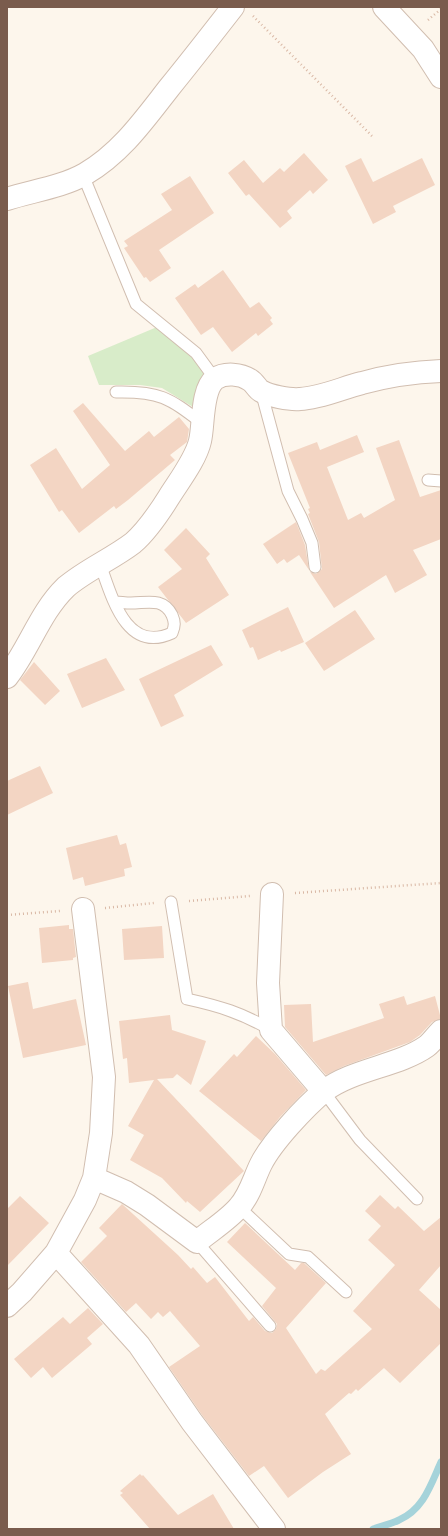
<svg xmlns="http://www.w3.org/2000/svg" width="448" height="1536" font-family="Arial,sans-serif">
  <rect width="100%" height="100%" fill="#fdf6ec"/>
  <!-- green -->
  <path fill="#d8ecc9" d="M157,327l40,33 11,20 -10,30 -36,-22 -22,-3h-41l-11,-29z"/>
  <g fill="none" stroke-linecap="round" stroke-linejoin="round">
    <!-- stream -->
    <path stroke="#a5d3da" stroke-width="7" d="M373,1529c9,-3 18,-5 26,-9 25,-11 32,-36 42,-58"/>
  </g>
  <!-- building -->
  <path fill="#f3d5c3" d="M304,153l24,27 -15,14 -3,-4 -23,21 5,7 -12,10 -31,-34 -3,2 -18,-23 16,-13 19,23 17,-15 4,4z
    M361,158l12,24 49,-24 13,27 -42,21 3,6 -23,12 -28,-58z
    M190,176l24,37 -55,37 12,18 -21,14 -4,-5 -2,1 -20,-30 4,-2 -4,-5 48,-31 -11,-16z
    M223,270l27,38 9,-6 13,16 -2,2 3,4 -15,12 -2,-3 -24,19 -19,-25 -12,8 -26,-37 20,-14 3,4z
    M83,403l42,48 24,-20 5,6 25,-20 10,12 -2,13 -17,13 5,5 -47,40 -12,9 -2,-3 -35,27 -17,-23 -3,2 -29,-47 26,-17 26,41 28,-24 -37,-54z
    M357,435l7,17 -37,15 21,53 13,-7 3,5 31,-18 -19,-52 23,-8 21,57 21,-7v49l-28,11 14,25 -32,18 -9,-18 -52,33 -24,-36 6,2 6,-5 -3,-27 -11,-28 2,-1 -2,-4 2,-1 -22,-55 29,-11 3,8z
    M296,522l9,23 4,25 -10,-15 -12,8 -3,-4 -7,5 -14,-20z
    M186,528l24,26 -4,4 23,37 -43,28 -28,-36 24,-18 -18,-19z
    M288,607l16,35 -23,10 -1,-2 -22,10 -5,-13 -3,1 -8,-18z
    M355,610l20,29 -51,32 -19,-28z
    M211,645l12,20 -49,30 10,21 -23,11 -22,-48z
    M106,658l19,32 -43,18 -15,-34z
    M34,662l26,29 -15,14 -25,-25z
    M40,766l13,27 -46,22v-34z
    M117,835l3,10 6,-2 6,24 -8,2 1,7 -40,10 -2,-9 -10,3 -7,-32z
    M69,925v4h4l3,28 -3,1v2l-31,3 -3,-35z
    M162,926l2,32 -40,2 -2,-31z
    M28,982l5,27 43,-10 10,46 -63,13 -15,-72z
    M404,996l3,9 28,-9 6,23 -9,3 -12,13 -10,7 -66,24 -18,9 -41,-48 -1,-22 27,-1 2,38 71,-24 -5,-14z
    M170,1015l2,15 34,11 -15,44 -14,-11 -4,4 -16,1 87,92 -44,41 -13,-11 -1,2 -24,-25 -32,-18 14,-25 -16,-9 26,-46 -25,3 -2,-25 -4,1 -4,-38z
    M256,1036l19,18 31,36 -26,27 -19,24 -62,-50 35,-37 3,3z
    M380,1195l15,14 3,-3 26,25 17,-14v48l-22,25 22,20v33l-41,40 -16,-15 -26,23 -2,-2 -5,5 -2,-1 -24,21 26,40 -28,18 -35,26 -24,-32 -15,10 -47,-61 -33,-48 31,-21 -30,-35 -7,6 -5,-5 -7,7 -15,-16 -10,9 -45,-50 26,-26 -8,-8 23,-24 56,51 13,14 2,-2 14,16 8,-6 34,44 4,-4 12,14 7,2 4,-4 1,-5 -15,-18 14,-18 -49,-46 18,-19 50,47 6,-7h3l22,20 -40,45 30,46 5,-5 4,2 47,-42 -19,-18 42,-46 -27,-25 13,-14 -16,-15z
    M20,1196l29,27 -42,43v-57z
    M88,1308l15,16 -16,14 5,6 -40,34 -9,-11 -12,11 -17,-19 49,-42 7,7z
    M140,1474l2,2 1,-1 35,40 35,-21 21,35h-84l-30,-34 3,-2 -3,-2z"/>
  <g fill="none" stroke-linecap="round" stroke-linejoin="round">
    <!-- lane casing -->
    <g stroke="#d1beb0" stroke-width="13">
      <path id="lane" d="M83,175l53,129 60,49 19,26
        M261,391l27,100 14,28 10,24 3,24
        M116,392c44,-1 53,6 86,31
        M428,480l13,1
        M100,564c12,33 26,90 72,69 3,-7 3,-11 0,-18 -9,-18 -25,-12 -41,-12 -6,0 -11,-1 -16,-1
        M171,902l16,97c32,7 55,14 84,31
        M324,1092l36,48 57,59
        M239,1207l50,47 19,3 38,35
        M197,1242l73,84"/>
    </g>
    <!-- street casing -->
    <g stroke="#d1beb0" stroke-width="24">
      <path id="street" d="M384,7l39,42 18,28
        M7,199c25,-8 55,-12 78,-25 36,-21 59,-54 84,-86 22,-27 43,-54 64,-81
        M7,677c22,-28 33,-65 59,-90 20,-17 46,-28 67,-44 14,-12 26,-30 36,-46 10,-16 27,-38 31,-56 4,-16 1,-51 15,-62 10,-7 26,-5 35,1 5,3 7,9 11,11 8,5 29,9 39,8 21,-1 42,-11 62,-16 25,-7 53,-11 79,-12
        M272,894l-4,89 3,47 53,62
        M94,1178l32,14 21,13 50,37c13,-11 31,-22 42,-35 11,-12 15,-29 22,-43 11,-22 44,-57 63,-73 29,-22 75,-25 103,-45 5,-4 9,-10 14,-15
        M56,1253l83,92 53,77 82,107
        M7,1306l15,-14 34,-39 29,-53 9,-22 7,-45 3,-56 -21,-168"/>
    </g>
    <!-- path -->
    <path stroke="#d9b8a5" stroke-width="2.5" stroke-dasharray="1 3" stroke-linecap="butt" d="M253,16l119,120
      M428,20l13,-11
      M295,893l146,-10
      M189,901l61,-5
      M105,908l49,-5
      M7,915l53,-4"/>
    <!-- lane -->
    <use href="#lane" stroke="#fff" stroke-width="11"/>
    <!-- street -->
    <use href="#street" stroke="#fff" stroke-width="22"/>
  </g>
  <!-- border -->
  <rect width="448" height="1536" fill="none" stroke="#7a5c4d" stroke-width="16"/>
</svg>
